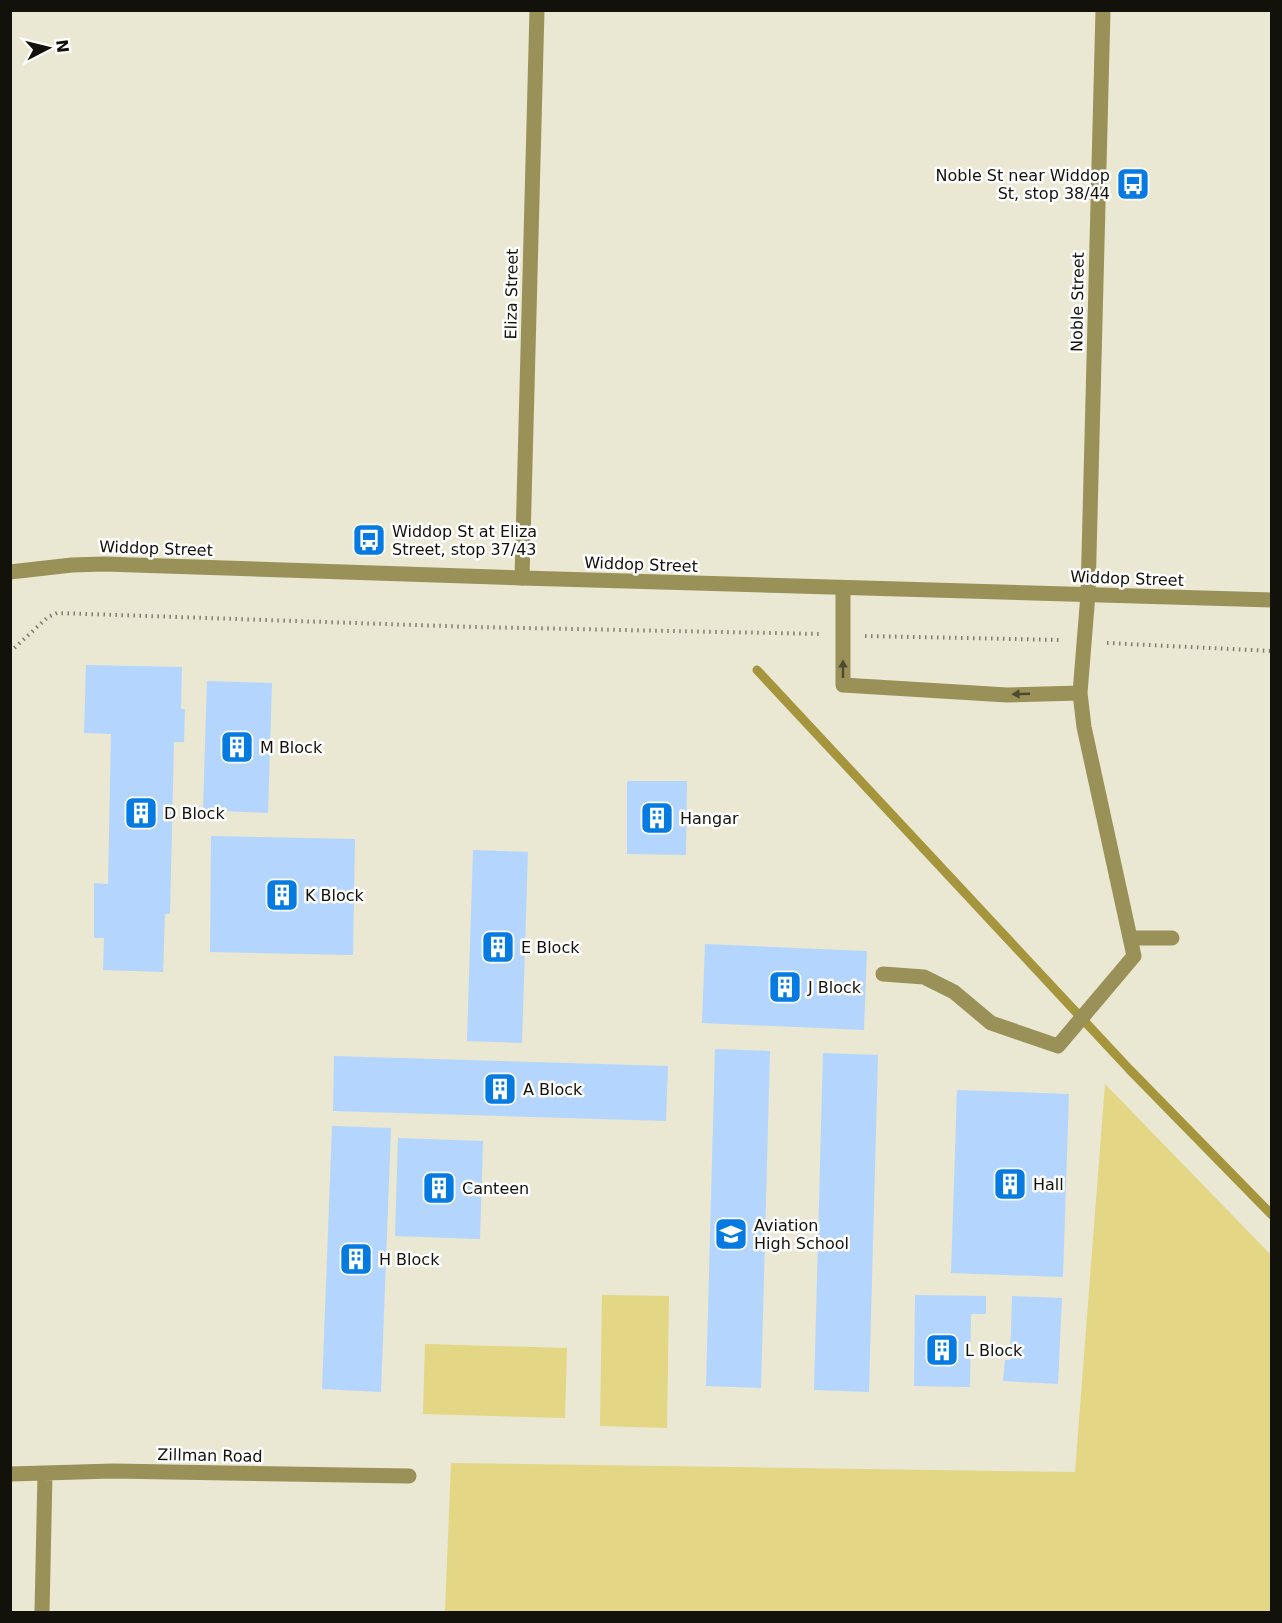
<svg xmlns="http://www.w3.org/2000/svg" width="1282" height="1623" font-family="'DejaVu Sans',sans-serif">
  <rect width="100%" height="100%" fill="#eae7d3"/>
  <!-- green -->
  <path fill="#e3d684" d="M1105,1084l166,171v357h-826l6,-149 624,9z
    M602,1295l67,1 -2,132 -67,-2z
    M425,1344l142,4 -2,70 -142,-4z"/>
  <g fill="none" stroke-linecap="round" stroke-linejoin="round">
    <!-- stream -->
    <path stroke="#a5963e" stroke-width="9" d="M757,670l373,400 142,145"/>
  </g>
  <!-- building -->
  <path fill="#b4d5fd" d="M86,665l96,2 -1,42h4l-1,33h-10l-4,172h-5l-2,58 -60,-2 1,-32h-10v-55l14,1 3,-150 -27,-1z
    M207,681l65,2 -4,130 -65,-3z
    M627,781h60l-1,74 -59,-1z
    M211,836l144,3 -2,116 -143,-3z
    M473,850l55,2 -6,191 -55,-2z
    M705,944l162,7 -3,79 -162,-7z
    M715,1049l55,2 -9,337 -55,-2z
    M823,1053l55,2 -9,337 -55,-2z
    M334,1056l334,10 -2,55 -333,-10z
    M957,1090l112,4 -6,183 -112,-4z
    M332,1126l59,2 -10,264 -59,-3z
    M398,1138l85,3 -3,98 -85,-3z
    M915,1295l71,1v18h-15l-1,73 -56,-1z
    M1012,1296l50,2 -4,86 -55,-3 2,-21h5z"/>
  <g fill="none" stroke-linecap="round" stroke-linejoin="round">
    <!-- path -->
    <path stroke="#7f7d6f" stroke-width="4" stroke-dasharray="1.5 4.5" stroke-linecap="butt" d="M865,636l196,4
      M1107,643l165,8
      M10,652l38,-35 9,-4 418,14 346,7"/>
    <!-- service -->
    <path stroke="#9a9159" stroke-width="15" d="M843,588v97l164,10 73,-2
      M1131,938h41
      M883,974l41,3 30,15 37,31 67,23 76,-90 -50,-229 -4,-34 8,-99"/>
    <!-- minor -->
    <path stroke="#9a9159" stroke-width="15" d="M522,578l15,-568
      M1088,594l15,-584
      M10,1474l103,-3 296,5
      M42,1612l3,-138"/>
    <!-- tertiary -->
    <path stroke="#9a9159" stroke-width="15" d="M10,572l62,-7 32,-1 418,14 750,22"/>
  </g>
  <!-- one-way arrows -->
  <defs><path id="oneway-solid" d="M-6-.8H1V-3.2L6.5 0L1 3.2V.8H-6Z" transform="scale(1.5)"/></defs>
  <g fill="#4f4b2e">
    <use href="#oneway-solid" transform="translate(843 669) rotate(-90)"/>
    <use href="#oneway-solid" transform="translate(1021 694) rotate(178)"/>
  </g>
  <!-- icons -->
  <defs>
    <g id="bus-square" transform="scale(1.725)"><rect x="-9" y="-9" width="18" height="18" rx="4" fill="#057be1" stroke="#fff"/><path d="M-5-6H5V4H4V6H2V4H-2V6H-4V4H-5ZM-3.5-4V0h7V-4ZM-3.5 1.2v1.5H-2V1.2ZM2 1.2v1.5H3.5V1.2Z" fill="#fff"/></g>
    <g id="building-square" transform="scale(1.725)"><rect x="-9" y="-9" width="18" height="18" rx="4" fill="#057be1" stroke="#fff"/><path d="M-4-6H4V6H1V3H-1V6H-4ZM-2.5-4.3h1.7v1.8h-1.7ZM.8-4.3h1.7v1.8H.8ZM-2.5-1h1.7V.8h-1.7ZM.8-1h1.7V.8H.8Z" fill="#fff"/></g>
    <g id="school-square" transform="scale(1.725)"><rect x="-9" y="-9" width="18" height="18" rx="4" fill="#057be1" stroke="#fff"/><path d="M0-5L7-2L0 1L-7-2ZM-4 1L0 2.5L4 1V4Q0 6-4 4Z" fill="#fff"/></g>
  </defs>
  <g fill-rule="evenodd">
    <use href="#bus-square" x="1133" y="184"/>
    <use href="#bus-square" x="369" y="540"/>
    <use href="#building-square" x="237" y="747"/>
    <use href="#building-square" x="141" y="813"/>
    <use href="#building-square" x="657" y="818"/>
    <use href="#building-square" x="282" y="895"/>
    <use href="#building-square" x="498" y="947"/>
    <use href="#building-square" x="785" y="987"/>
    <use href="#building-square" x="500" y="1089"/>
    <use href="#building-square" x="1010" y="1184"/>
    <use href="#building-square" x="439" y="1188"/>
    <use href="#school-square" x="731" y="1234"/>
    <use href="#building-square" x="356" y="1259"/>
    <use href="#building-square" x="942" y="1350"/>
  </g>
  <g text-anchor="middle" stroke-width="5" stroke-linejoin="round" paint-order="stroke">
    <!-- poi labels -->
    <g font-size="16" fill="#12110a" stroke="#fff" text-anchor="start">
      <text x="1110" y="181" text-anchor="end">Noble St near Widdop<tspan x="1110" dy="18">St, stop 38/44</tspan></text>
      <text x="392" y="537">Widdop St at Eliza<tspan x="392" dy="18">Street, stop 37/43</tspan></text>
      <text x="260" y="753">M Block</text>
      <text x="164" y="819">D Block</text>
      <text x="680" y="824">Hangar</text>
      <text x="305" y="901">K Block</text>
      <text x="521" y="953">E Block</text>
      <text x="808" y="993">J Block</text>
      <text x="523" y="1095">A Block</text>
      <text x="1033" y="1190">Hall</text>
      <text x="462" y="1194">Canteen</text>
      <text x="754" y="1231">Aviation<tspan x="754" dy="18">High School</tspan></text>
      <text x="379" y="1265">H Block</text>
      <text x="965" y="1356">L Block</text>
    </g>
    <!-- street labels -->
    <g font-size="16" fill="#12110a" stroke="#fff">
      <text transform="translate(511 294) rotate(-89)" y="6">Eliza Street</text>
      <text transform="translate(1077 302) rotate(-89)" y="6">Noble Street</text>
      <text transform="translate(156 548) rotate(2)" y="6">Widdop Street</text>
      <text transform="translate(641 564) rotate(2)" y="6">Widdop Street</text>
      <text transform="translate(1127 578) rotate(2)" y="6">Widdop Street</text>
      <text transform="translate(210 1455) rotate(1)" y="6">Zillman Road</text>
    </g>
  </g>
  <!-- border -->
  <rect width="1282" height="1623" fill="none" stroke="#12110a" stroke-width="24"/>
  <!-- north arrow -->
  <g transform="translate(48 48) rotate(83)" stroke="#ffffff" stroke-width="4.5" paint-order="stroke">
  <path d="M0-4.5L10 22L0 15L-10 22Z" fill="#12110a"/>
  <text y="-9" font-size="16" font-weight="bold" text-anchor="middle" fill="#12110a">N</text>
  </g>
</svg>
